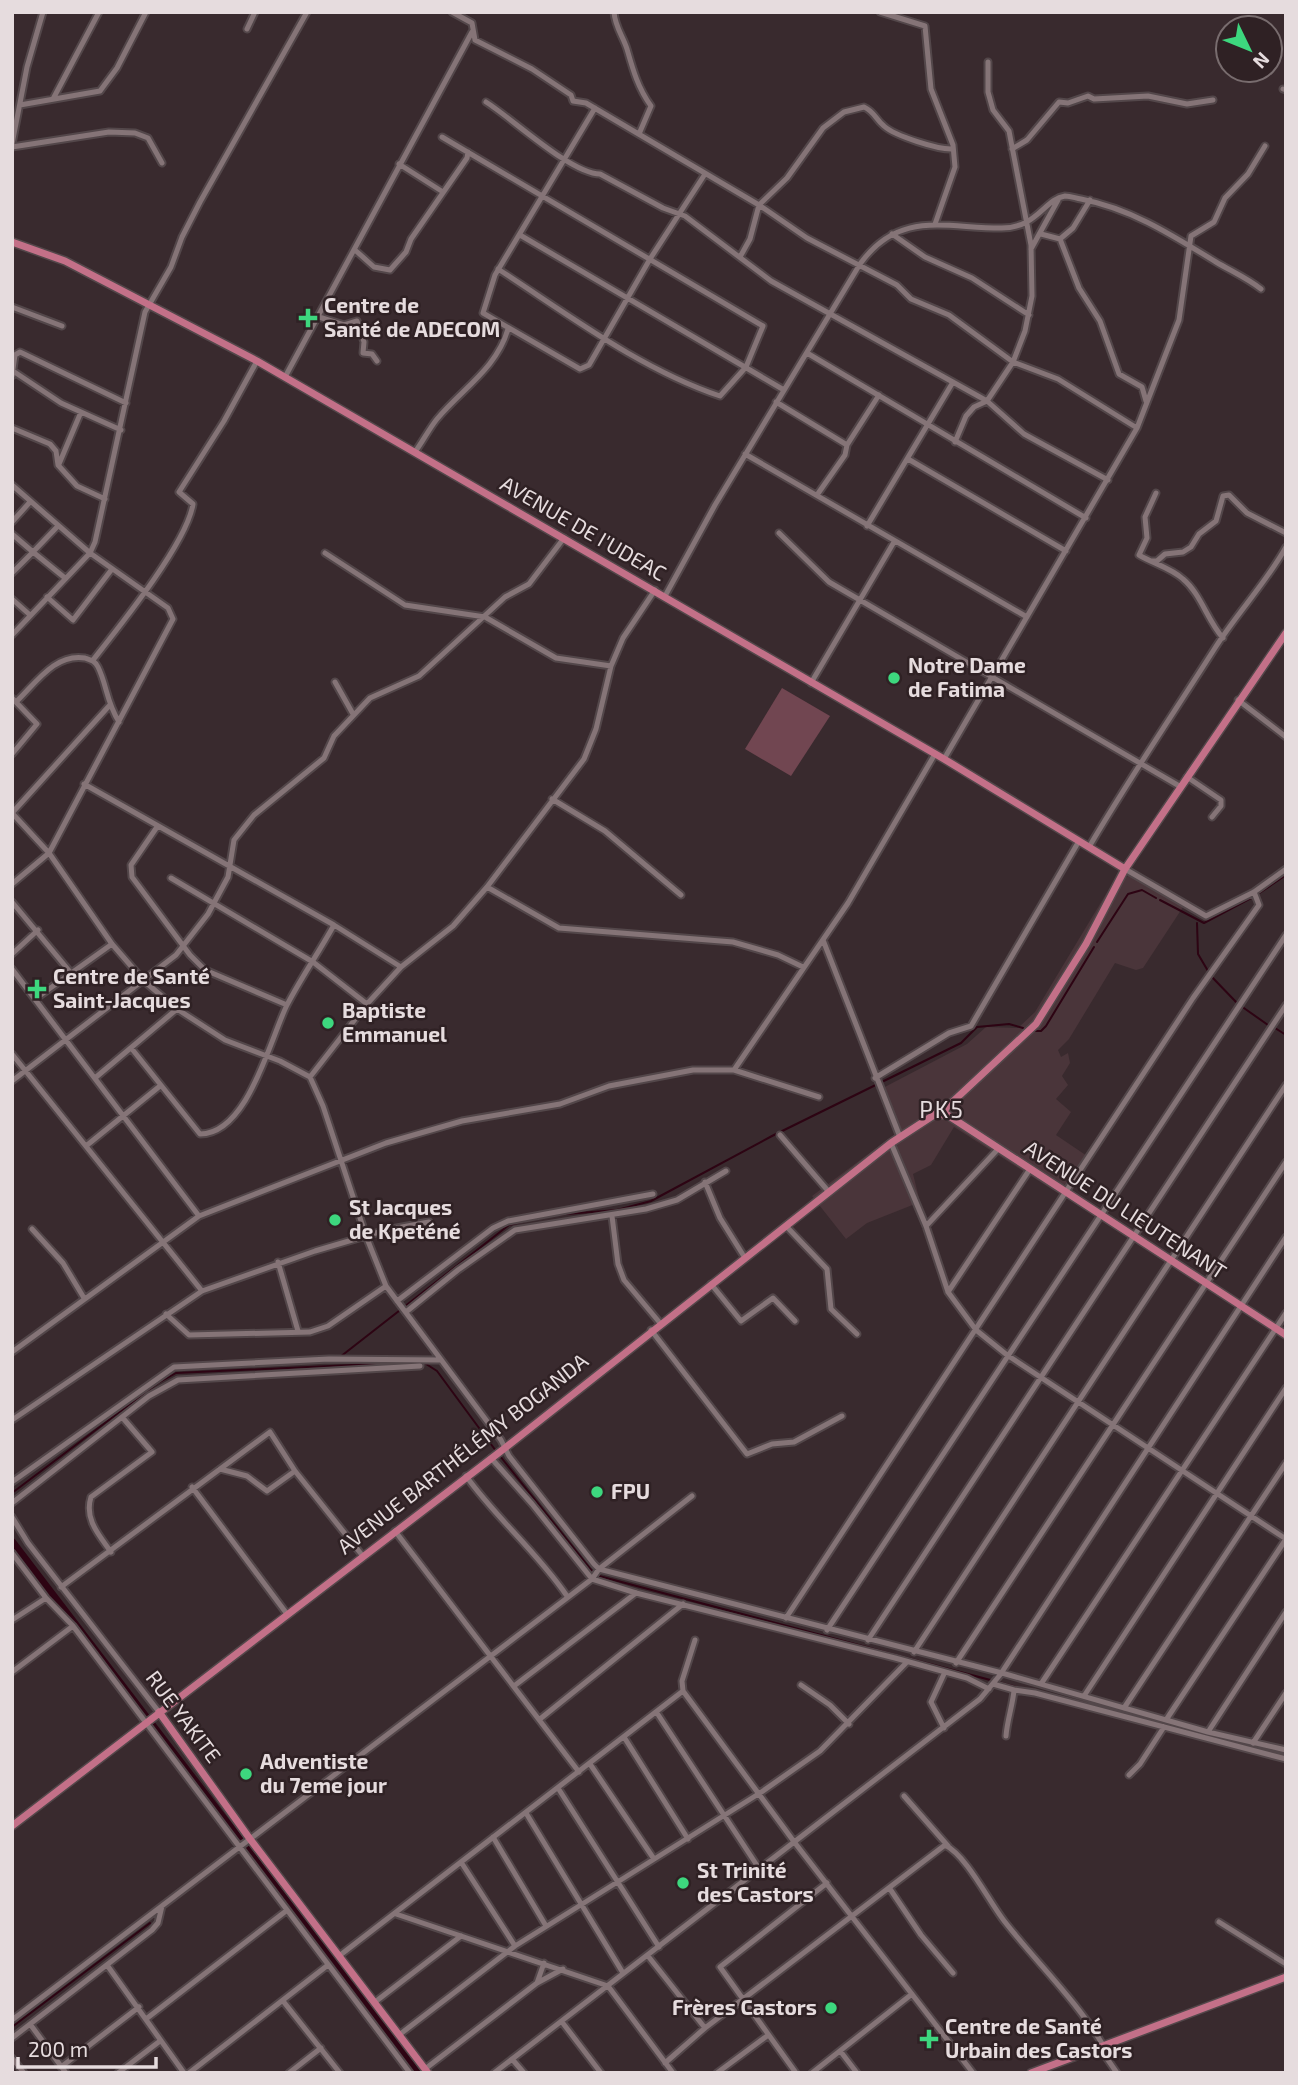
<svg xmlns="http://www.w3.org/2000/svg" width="1298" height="2085" font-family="'Exo 2',sans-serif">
  <rect width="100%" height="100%" fill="#392a2e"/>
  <!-- built -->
  <path fill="#4a353a" d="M1131,874l54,30 -42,64 -7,2 -21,-7 -46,76 -11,11 3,7 7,-4 2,10 -8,13 6,9 -12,14 15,13 -15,23 34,23 -26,39 -110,-70 -23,38 -18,9 7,28 -53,21 -21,16 -34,-43 83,-62 -16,-44 88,-46 19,-17 32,1 17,-16 74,-123z"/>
  <!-- green -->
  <path fill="#714651" d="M782,688l48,28 -39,60 -46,-27z"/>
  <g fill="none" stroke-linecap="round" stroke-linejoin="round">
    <!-- stream -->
    <path stroke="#2d0413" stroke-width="2" d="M1258,894l28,-19
      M1160,900l44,23 49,-26
      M1197,923l1,31 10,17
      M1097,942l31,-48 14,-4 14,8
      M1211,976l26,27
      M1241,1006l27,19
      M1275,1028l11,7
      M1035,1031h6l5,-5 48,-79
      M553,1215l64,-5 34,-9 121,-65 189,-93 16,-16 32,-3 14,4
      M340,1357l169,-132 24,-6
      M423,1362l14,9 59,80
      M500,1456l92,115 7,5 429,114
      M12,1493l146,-110 18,-10 241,-11
      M12,2027l138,-104"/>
    <!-- river -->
    <path stroke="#2d0413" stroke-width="8" d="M12,1542l406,531"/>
    <!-- minor casing -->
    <g stroke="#53474a" stroke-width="9">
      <path id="minor" d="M452,12l20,11 3,17 57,29 39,26 2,6 13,2 173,102 48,33 90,47 14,14 38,16 64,47 45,17 79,49
        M614,12c1,15 9,24 13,37 6,21 11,39 24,57l-12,28
        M880,12l45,14 6,63 22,56 2,22 -20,57
        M247,29l8,-17
        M1283,89l3,1
        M53,99l46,-87
        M486,102c27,17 85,72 114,72l63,34 22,8 86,65 216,120 37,33 84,46
        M20,105l80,-14 17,-23 29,-56
        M595,108l-100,167 -12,38 97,56 9,-4 61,-106 55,-85
        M442,137l321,189 -17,41 -26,29c-80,-27 -151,-81 -222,-127
        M12,144l15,-77 16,-55
        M12,147l97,-15 26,1 13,5 14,25
        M1012,149l15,-9 32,-38 9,1 20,-7 6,3 54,-3 39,8 26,-4
        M399,164l44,28
        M892,234l33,23 47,21 57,37
        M1041,234l19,5 13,-11 17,-28
        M520,235l264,155
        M1060,239l19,49 21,33 19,53 23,13 4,14
        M1031,249l27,-49
        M355,250l19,17 16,3 16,-18 5,-13 56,-81 1,-6
        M740,257l10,-18 9,-34 28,-27 36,-50 21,-16 20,-5c11,5 11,12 20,19 11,10 55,24 69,23
        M12,307l50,19
        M319,317l25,8 13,-4 7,21 -1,11 9,1 5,7
        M807,353l279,165
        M13,371l48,32 60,27
        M12,376l3,-21 5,-3 106,51
        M285,377l187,-345
        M776,402l71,43
        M12,428l38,16 6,7 2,14 19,21 28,13
        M955,442l11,-26 8,-9 13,-6 26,-39 12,-31 7,-35 -1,-51 -22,-114 -16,-21 -5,-18v-30
        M415,452c8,-11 14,-23 22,-33 25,-30 60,-51 71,-90
        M745,454l282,163
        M908,459l158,92
        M59,464l22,-52
        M12,485l78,68 78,55 5,11 -124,234 -37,31
        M1156,493l-11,24 2,21 -8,17c13,8 32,13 44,24 18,15 24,41 40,59
        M817,495l28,-40 2,-10 32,-50
        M12,522l18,-20
        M867,526l86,-144
        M57,527l-24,25 32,26
        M779,533l50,49 352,205
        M12,534l21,18 -21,21
        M325,553l80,52 80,12 71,41 55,8
        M1151,561h6l8,-7 18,-2 8,-5 8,-13 17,-13 7,-25 6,-1 18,18 39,20
        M665,596l50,-91 145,-241c39,-54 84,-36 140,-36 37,1 44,-29 65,-32 6,0 10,2 16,3 51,10 91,36 135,63 15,9 31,16 45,27
        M47,597l26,23 39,-51
        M12,599l18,16
        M12,635l78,-82 5,-11 50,-230 26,-45 11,-30 18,-35 107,-190
        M93,660c26,-33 94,-117 100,-156l-14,-12 45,-71 33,-60
        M335,682l18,32
        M811,683l83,-141
        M12,698l25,26 -25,30
        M1238,700l48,37
        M16,702c20,-19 39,-49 69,-44 6,2 10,3 13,9 9,18 8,34 21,55
        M109,706l-97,107 37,40 63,91 32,37 33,28 48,31 55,21 30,16 13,29 43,130 20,50 115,154 8,16 85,108 5,5 403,104 206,59 78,18
        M944,759l193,-331 42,-108 12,-84 23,-14 11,-24 23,-24 17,-28
        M1187,777l34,23v6l-9,11
        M84,784l250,141 67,42
        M552,799l53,32 76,64
        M157,827l-26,38 1,12 58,78 15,15 82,35
        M1089,847c40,-68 84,-133 126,-199 22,-35 51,-65 71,-101
        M1125,869l81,47 48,-24 32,-23
        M171,878l142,84 54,42
        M487,887l72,41 174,14 45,13 25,12
        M12,902l59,71
        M823,940l77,197
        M12,954l26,-24
        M12,969l187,247
        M35,999l77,-55
        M132,1049l68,85c48,0 70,-95 87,-129 14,-27 32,-53 47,-80
        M12,1054l190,237
        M734,1070l114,-167 87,-149
        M310,1077l57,-73 34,-37 52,-41 34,-39 97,-128 12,-30 15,-63 12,-28 32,-48
        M95,1078l82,-69
        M875,1078l74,-45 22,-7 108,-185
        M12,1081l164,-126 32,-41 20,-37 6,-37 20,-25 70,-57 10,-22 36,-38 49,-22 86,-79 24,-13 35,-46
        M780,1135l49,57
        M891,1143l35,83 22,66 28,38 31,25 279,184
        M86,1146l74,-60
        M705,1182l15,36 25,40
        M612,1216l6,48 6,16 36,43
        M786,1226l41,43 4,40 26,25
        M926,1226l73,-78
        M32,1229l31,34 21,35
        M278,1262l20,69
        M711,1284l30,37 32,-23 22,23
        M948,1292l82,-123
        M397,1301l96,-73 15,-7 145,-27
        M406,1312l52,-42 57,-40 131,-21 31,-9 49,-29
        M166,1314l23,21 121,-3 18,-6 58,-40
        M651,1330l96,124 25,-10 22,-2 48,-26
        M12,1352l187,-136 187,-73 76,-22 98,-17 49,-18 84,-16h41l85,27
        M12,1420l190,-129 113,-40 71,-21 43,-8
        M491,1458l41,46 60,75 44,14 259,65 72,20 22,11
        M220,1469l27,7 20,15 28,-20
        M466,1476c31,43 71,76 101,120
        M12,1482l162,-115 155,-8 110,1
        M192,1487l95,127
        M12,1503l137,-107 29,-16 242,-14
        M12,1517l16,26 131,169
        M395,1531l184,241
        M111,1552c-12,-17 -27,-33 -20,-55l61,-45 -30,-35
        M12,1553l34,45 27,28 337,447
        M61,1587l209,-155 25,39 67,84
        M786,1618l407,-620 66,-93 -5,-13
        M12,1620l34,-22
        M827,1630l459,-695
        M695,1640l-13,41 1,10 112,152 178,230
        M868,1640l418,-635
        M914,1652l372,-567
        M956,1663l330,-501
        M12,1672l61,-46
        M993,1684l21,6c-1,14 -7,31 -8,46
        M1041,1684l245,-371
        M801,1685l29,20 19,19
        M514,1686l122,-93
        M1014,1690l21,3 251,66
        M1084,1696l202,-308
        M1124,1708l162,-245
        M657,1713l103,157
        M540,1719l143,-115
        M1166,1720l120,-181
        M944,1728l-13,-26 13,-28
        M1208,1732l78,-120
        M624,1737l64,102
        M1253,1743l33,-50
        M590,1764l64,95
        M1129,1775l11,-11 24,-37
        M558,1788l101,159
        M904,1796l44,50
        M526,1813l97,160
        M493,1837l53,89
        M461,1862l54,84
        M890,1889l31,46 32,38
        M396,1914l212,72 65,87
        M1219,1922l67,42
        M339,1956l344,-265
        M648,1956l57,72
        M107,1965l77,108
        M537,1983l7,-20
        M283,2001l57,72
        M375,2002l86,-66
        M146,2019l140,-108
        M12,2020l580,-441 7,-10 93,-73
        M562,2022l39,51
        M30,2024l36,49
        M399,2035l116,-89 245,-153 60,-42 86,-88
        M12,2038l140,-108 6,-7 4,-17
        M1099,2047l18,26
        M841,2052l16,21
        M12,2058l12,15
        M512,2059l12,14
        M665,2063l40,-35 240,-183c22,11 44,57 60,77 32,41 71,78 98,123
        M61,2067l78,-60
        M425,2069l112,-86 26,-14
        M118,2073l42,-32
        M189,2073l139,-108
        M289,2073l32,-25
        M494,2073l486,-374 20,-24 286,-438
        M717,2073l50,-37
        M796,2073l-76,-106 107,-84
        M812,2073l100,-79"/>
    </g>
    <!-- major casing -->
    <g stroke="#53474a" stroke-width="10">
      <path id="major" d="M12,242l53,19 192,100 687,398 181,110
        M946,1108l90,-84 50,-80 39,-75 161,-236
        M946,1114l340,221
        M159,1712l91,127 178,234
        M12,1826l493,-378 386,-305 46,-30 3,-7 6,2 -3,7 -6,-2
        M1031,2073l255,-96"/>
    </g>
    <!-- minor -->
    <use href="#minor" stroke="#857477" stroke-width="5"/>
    <!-- major -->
    <use href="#major" stroke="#c37088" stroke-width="7"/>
  </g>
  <!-- markers -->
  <g fill="#3dd77e" stroke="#2f2124" stroke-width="2.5">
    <path d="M304.5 307.5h7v7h7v7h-7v7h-7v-7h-7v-7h7z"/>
    <circle cx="894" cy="678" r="7"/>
    <path d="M33.5 978.5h7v7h7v7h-7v7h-7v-7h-7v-7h7z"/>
    <circle cx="328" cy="1023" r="7"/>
    <circle cx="335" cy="1220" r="7"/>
    <circle cx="597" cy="1492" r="7"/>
    <circle cx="246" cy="1774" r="7"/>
    <circle cx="683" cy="1883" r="7"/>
    <circle cx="831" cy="2008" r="7"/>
    <path d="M925.5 2028.5h7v7h7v7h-7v7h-7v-7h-7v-7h7z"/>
  </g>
  <g text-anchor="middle" stroke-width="5" stroke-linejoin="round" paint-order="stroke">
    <!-- poi labels -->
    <g font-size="21" font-weight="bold" fill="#e6dcde" stroke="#2f2124" text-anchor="start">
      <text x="324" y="313">Centre de<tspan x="324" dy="24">Santé de ADECOM</tspan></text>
      <text x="908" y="673">Notre Dame<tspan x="908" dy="24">de Fatima</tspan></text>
      <text x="53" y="984">Centre de Santé<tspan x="53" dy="24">Saint-Jacques</tspan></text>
      <text x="342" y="1018">Baptiste<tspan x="342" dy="24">Emmanuel</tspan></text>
      <text x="349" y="1215">St Jacques<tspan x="349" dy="24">de Kpeténé</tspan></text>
      <text x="611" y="1499">FPU</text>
      <text x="260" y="1769">Adventiste<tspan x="260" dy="24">du 7eme jour</tspan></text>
      <text x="697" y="1878">St Trinité<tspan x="697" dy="24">des Castors</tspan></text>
      <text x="817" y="2015" text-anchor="end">Frères Castors</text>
      <text x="945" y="2034">Centre de Santé<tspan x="945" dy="24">Urbain des Castors</tspan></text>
    </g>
    <!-- street labels -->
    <g font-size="21" fill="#e6dcde" stroke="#2f2124">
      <text transform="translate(583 529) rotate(30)" y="7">AVENUE DE I'UDEAC</text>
      <text transform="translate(1125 1210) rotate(33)" y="7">AVENUE DU LIEUTENANT</text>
      <text transform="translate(463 1454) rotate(-38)" y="7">AVENUE BARTHÉLÉMY BOGANDA</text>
      <text transform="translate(183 1717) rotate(53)" y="7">RUE YAKITE</text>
    </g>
    <!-- neighbourhood labels -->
    <g font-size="23" letter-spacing="2" fill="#e6dcde" stroke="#2f2124">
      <text x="942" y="1118">PK5</text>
    </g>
  </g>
  <!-- border -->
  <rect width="1298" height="2085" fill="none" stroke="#e6dcde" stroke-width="28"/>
  <!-- north arrow -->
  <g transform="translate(1249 49) rotate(133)"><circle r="33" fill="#2f2124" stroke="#786c6e" stroke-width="2"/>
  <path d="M0-5L12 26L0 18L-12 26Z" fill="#3dd77e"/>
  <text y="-10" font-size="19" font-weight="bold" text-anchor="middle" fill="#e6dcde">N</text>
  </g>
  <!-- scale -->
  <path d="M18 2057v10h138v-10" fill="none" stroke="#e6dcde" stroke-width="3.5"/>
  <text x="28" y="2057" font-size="21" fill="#e6dcde" stroke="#2f2124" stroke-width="5" paint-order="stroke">200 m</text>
</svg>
